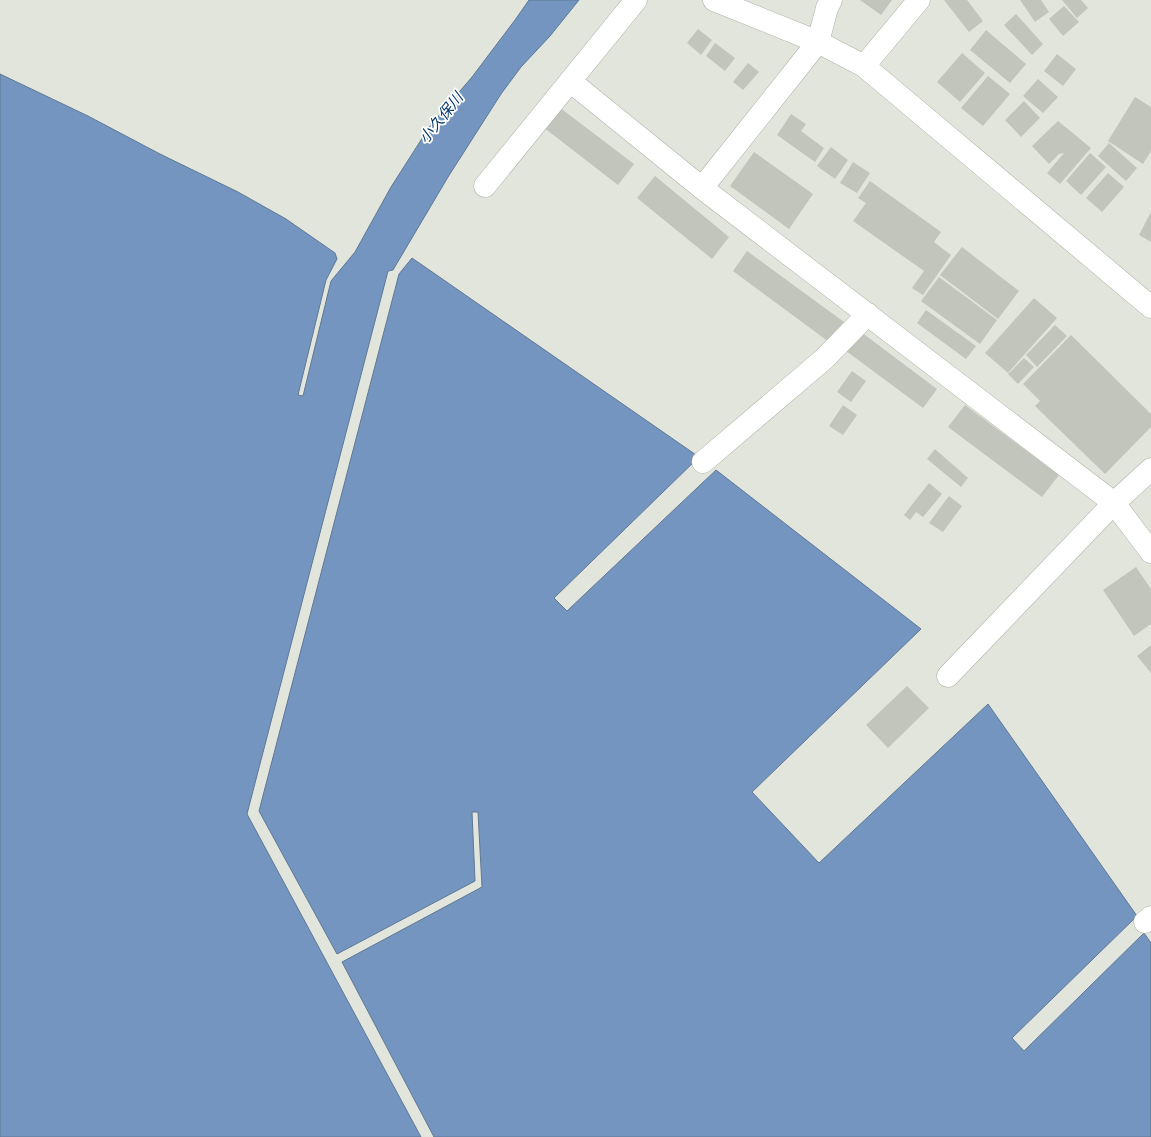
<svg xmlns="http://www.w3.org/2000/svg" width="1151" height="1137" font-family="'Work Sans','Noto Sans JP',sans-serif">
  <rect width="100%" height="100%" fill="#e1e5dc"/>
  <!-- water -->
  <path fill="#7395c0" stroke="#607895" d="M529,0h50l-29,36 -29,31 -20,27 -53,83 -55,93 -5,1 -141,543 174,323h-421v-1063l88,42 72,38 78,38 48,27 49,34 2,6 -11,21 -28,115 5,1 28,-115 24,-29 36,-65 39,-61 42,-49 43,-57z
    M412,258l287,199 -145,141 13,13 149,-141 205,159 -169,163 67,71 169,-159 149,212 -125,122 12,13 120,-118 7,10v194h-717l-92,-175 140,-75 -4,-75h-6l3,69 -138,73 -78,-143 140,-537z"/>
  <!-- building -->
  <path fill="#c1c5bc" d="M860,0h32l-11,15z
    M944,0h23l16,21 -14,11z
    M1020,0h21l8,12 -14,10z
    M1062,0h19l7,8 -11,10z
    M1064,6l15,16 -16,14 -14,-17z
    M1016,14l27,30 -11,11 -28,-30z
    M698,29l14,11 -11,15 -14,-12z
    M986,30l40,34 -16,19 -40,-33z
    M715,43l20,15 -10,13 -19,-15z
    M962,53l23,20 -25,29 -23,-20z
    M1057,54l19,15 -13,17 -19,-15z
    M748,63l11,9 -16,18 -10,-8z
    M988,76l22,18 -27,32 -22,-18z
    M1038,79l20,18 -15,16 -20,-17z
    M1135,97l16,10v44l-8,13 -35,-23z
    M1024,101l16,17 -19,19 -16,-17z
    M559,107l75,57 -16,21 -75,-58z
    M791,114l15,10 -5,7 23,17 -9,14 -38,-27z
    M1058,121l33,27 -31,36 -13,-11 17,-20 -5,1 -10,10 -17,-18z
    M1109,143l28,25 -11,13 -28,-25z
    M831,147l17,13 -13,19 -18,-13z
    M754,152l59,42 -24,35 -59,-43z
    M1090,153l16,14 -25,28 -15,-14z
    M853,162l17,11 -13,20 -17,-10z
    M1108,173l16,14 -22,25 -16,-14z
    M655,176l74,61 -17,22 -75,-61z
    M870,181l71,51 -7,10 17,13 -28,40 -11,-7 12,-17 -71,-50 13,-18 -8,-5z
    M1151,212v30l-12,-7z
    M962,247l57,44 -21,28 -58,-44z
    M747,251l97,71 -15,20 -96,-71z
    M939,277l58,43 -17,24 -59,-43z
    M1034,298l23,20 -49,55 -23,-20z
    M926,310l50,36 -10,13 -49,-36z
    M1055,325l12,11 -30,31 -11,-12z
    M857,329l80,60 -14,19 -81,-60z
    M1071,335l80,79v13l-46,47 -70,-68 5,-5 -17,-17z
    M1024,358l10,9 -16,17 -10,-10z
    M852,371l14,10 -15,21 -14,-10z
    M843,405l14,10 -14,20 -14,-9z
    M965,405l94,70 -17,22 -94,-70z
    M935,449l33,29 -7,9 -34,-28z
    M929,483l13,11 -19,23 -7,-5 -6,8 -6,-5z
    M949,496l13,10 -19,26 -14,-9z
    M1136,567l15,22v35l-17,12 -31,-46z
    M1151,645v28l-14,-17z
    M907,686l22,22 -41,40 -22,-23z"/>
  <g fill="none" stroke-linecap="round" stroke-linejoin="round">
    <!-- minor casing -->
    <g stroke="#aeb1a9" stroke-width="23">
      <path id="minor" d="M714,0l104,42 46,24 287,241
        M864,66l55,-66
        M570,81l132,107 412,315 37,49
        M485,186l151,-186
        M702,188l116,-146 9,-34 4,-8
        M703,462l121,-103 44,-45
        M948,676l166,-173 37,-34
        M1145,922l6,-5"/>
    </g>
    <!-- minor -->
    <use href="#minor" stroke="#fff" stroke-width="22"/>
  </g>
  <g text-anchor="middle" stroke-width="3.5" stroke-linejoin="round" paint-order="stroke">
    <!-- water labels -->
    <g font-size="15" font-style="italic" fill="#03366b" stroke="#fff">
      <text transform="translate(441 118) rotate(-51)" y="5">小久保川</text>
    </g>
  </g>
</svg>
